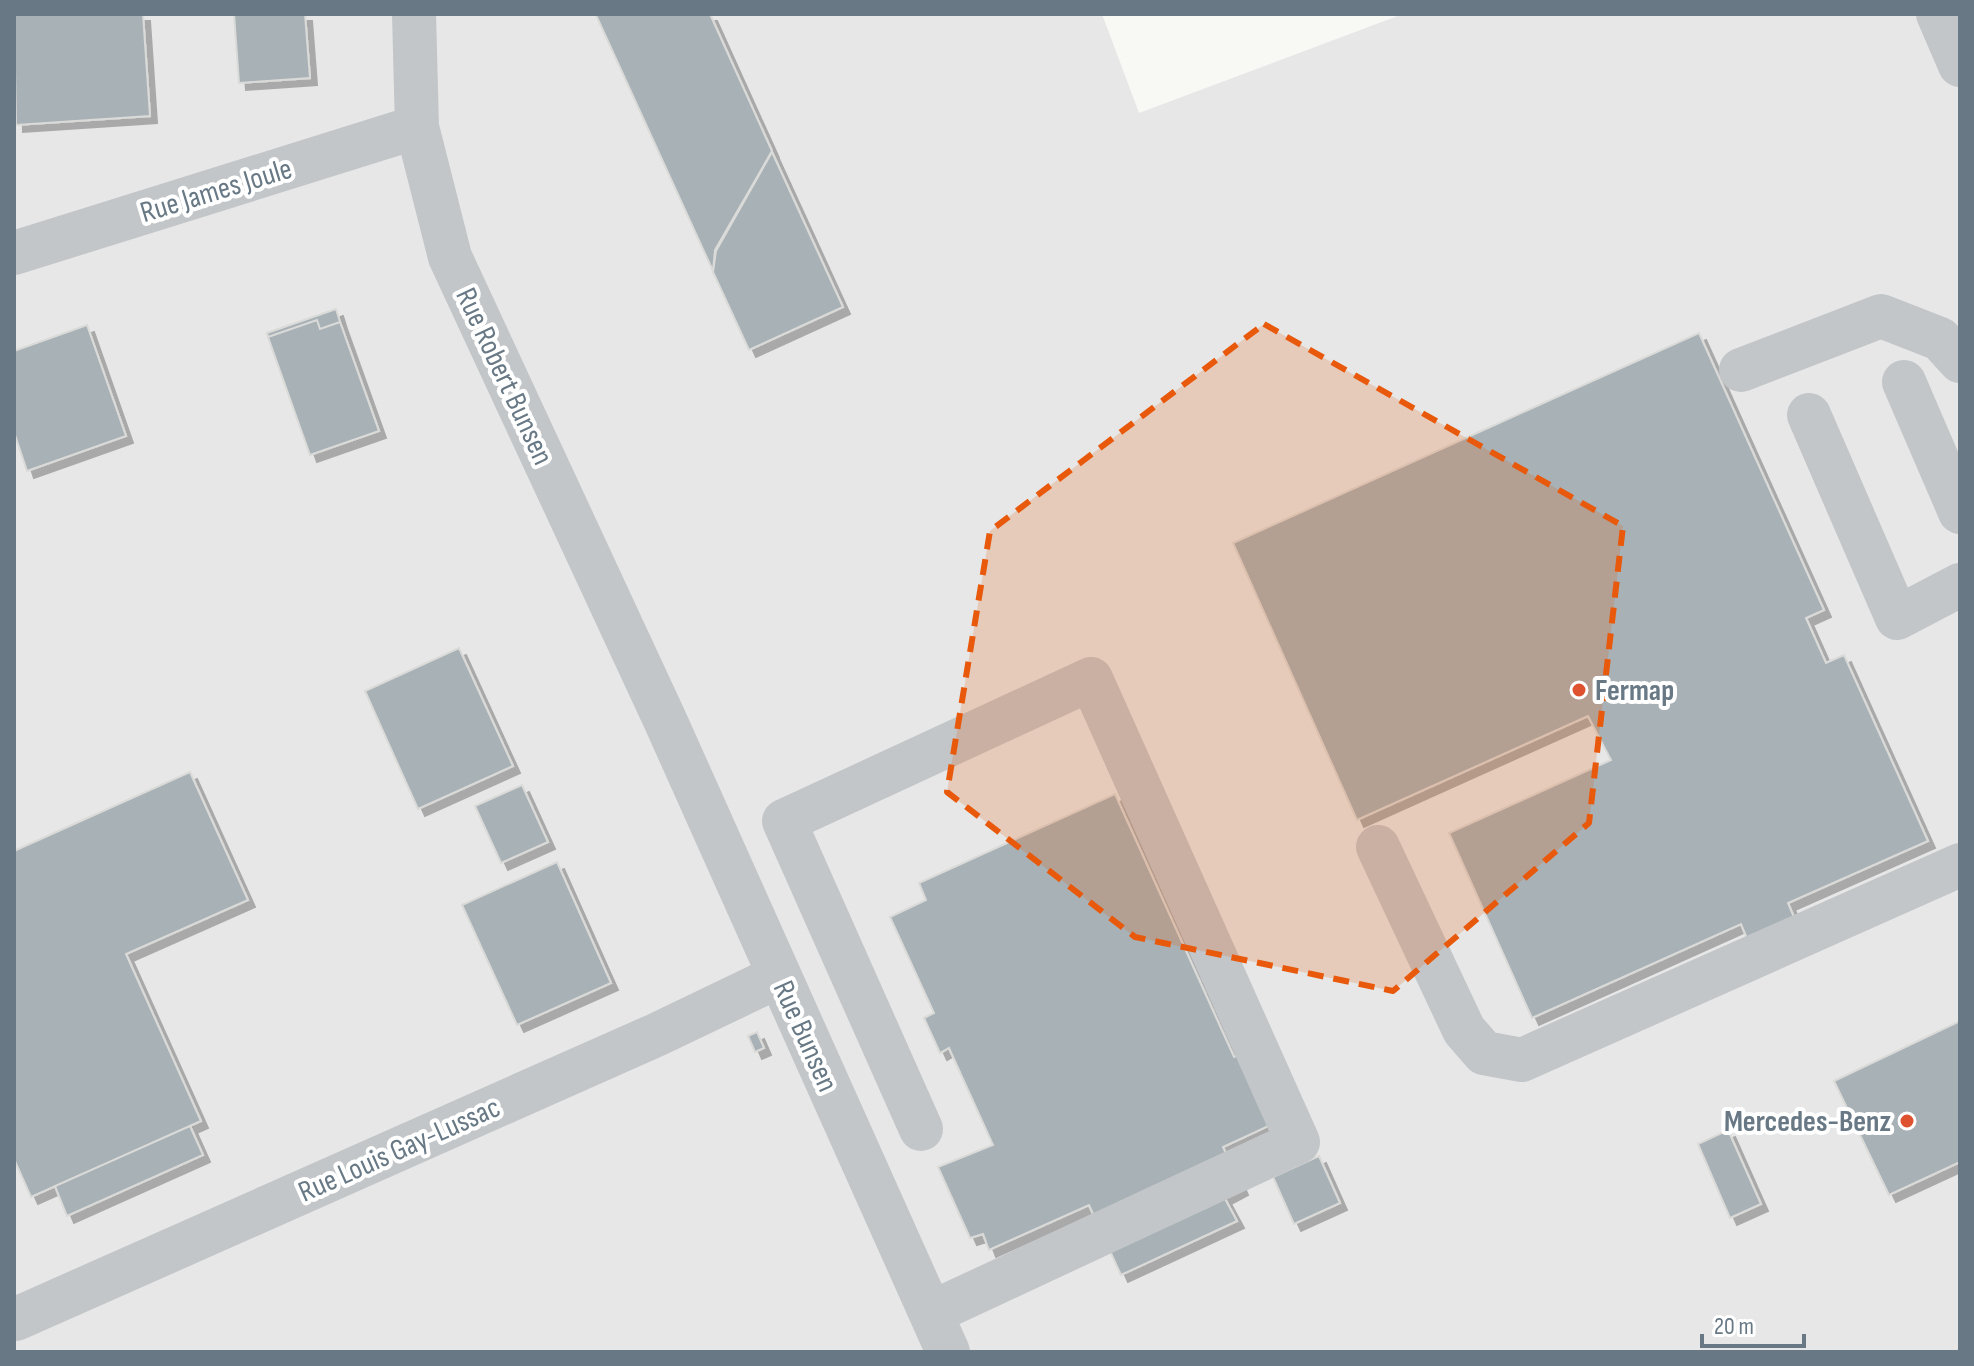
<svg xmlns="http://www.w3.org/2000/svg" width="1974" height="1366" font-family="'Sofia Sans Condensed',sans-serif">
  <defs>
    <filter id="shadow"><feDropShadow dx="7" dy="7" stdDeviation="0" flood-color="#0004"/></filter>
  </defs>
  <rect width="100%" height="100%" fill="#f8f8f5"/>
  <!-- built -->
  <path fill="#e6e7e6" d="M14,14h1088l37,99 264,-99h557v1338h-1946z"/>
  <!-- building -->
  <path fill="#a8b1b6" stroke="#dadad8" stroke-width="2" filter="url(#shadow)" d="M14,14h129l7,102 -134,9z
    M234,14h71l5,64 -71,5z
    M710,14l62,137 -57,99 -2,21 -117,-256z
    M772,152l71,155 -94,43 -36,-78 3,-21z
    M336,309l4,13 -20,7 -3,-9 -49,17 -1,-4z
    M317,320l3,9 20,-7 39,109 -69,24 -42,-118z
    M87,325l39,111 -99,35 -13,-39v-81z
    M1699,333l125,277 -18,8 20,45 18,-8 84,186 -140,62 8,19 -47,21 -8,-19 -209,94 -83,-185 162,-73 -23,-44 -231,104 -124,-277z
    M459,648l54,118 -95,43 -53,-118z
    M190,772l58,128 -122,54 75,167 -170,76 -17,-38v-308z
    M522,785l26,57 -47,21 -26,-57z
    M1115,794l119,263 13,-6 32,70 -56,26 18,41 -17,9 13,24 -116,54 -32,-70 -100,45 -6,-16 -13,4 -32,-71 55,-22 -44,-97 -9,5 -16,-35 10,-5 -44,-96 36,-17 -7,-17z
    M557,862l54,121 -94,42 -55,-120z
    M1960,1021v141l-71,33 -55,-114z
    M757,1032l7,16 -9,4 -7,-16z
    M190,1126l13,29 -136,61 -12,-30z
    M1728,1130l33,74 -31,14 -32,-74z
    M1319,1156l21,47 -46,21 -21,-47z"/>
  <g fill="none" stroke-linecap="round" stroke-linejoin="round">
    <!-- minor -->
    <path stroke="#c2c6c9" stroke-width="44" d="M414,14l3,113 33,130 215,463 283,632
      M1938,14l22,51
      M14,253l403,-126
      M1741,370l140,-54 59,23 20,22
      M1904,382l56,130
      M1809,415l88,203 63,-33
      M1378,847l86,183 20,23 38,7 438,-195
      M921,1129l-137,-308 307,-142 207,463 -367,171
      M16,1319l640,-284 123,-59"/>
  </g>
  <!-- marked area -->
  <path fill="#e8590c" fill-opacity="0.2" stroke="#e8590c" stroke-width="6" stroke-dasharray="16 10" stroke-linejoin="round" d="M1264,324l359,202 -34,297 -196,168 -258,-54 -188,-145 43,-261z"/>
  <!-- markers -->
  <g fill="#de522f" stroke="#fff" stroke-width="3">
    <circle cx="1579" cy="690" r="8"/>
    <circle cx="1907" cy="1121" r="8"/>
  </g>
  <g text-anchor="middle" stroke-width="8" stroke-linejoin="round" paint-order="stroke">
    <!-- street labels -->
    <g font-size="30" fill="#687985" stroke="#fff">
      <text transform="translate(216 190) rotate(-17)" y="10">Rue James Joule</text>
      <text transform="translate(505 376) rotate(65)" y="10">Rue Robert Bunsen</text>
      <text transform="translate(806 1036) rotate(66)" y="10">Rue Bunsen</text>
      <text transform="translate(399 1149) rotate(-24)" y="10">Rue Louis Gay-Lussac</text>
    </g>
    <!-- poi labels -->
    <g font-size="30" font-weight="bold" fill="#687985" stroke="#fff" text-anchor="start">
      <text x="1595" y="700">Fermap</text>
      <text x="1891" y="1131" text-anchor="end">Mercedes-Benz</text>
    </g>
  </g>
  <!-- border -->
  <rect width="1974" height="1366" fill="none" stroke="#687985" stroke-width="32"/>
  <!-- scale -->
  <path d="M1702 1334v12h102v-12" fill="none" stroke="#687985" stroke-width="4"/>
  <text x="1714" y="1334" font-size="24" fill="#687985" stroke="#ffffff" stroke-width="6" paint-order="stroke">20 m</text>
</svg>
